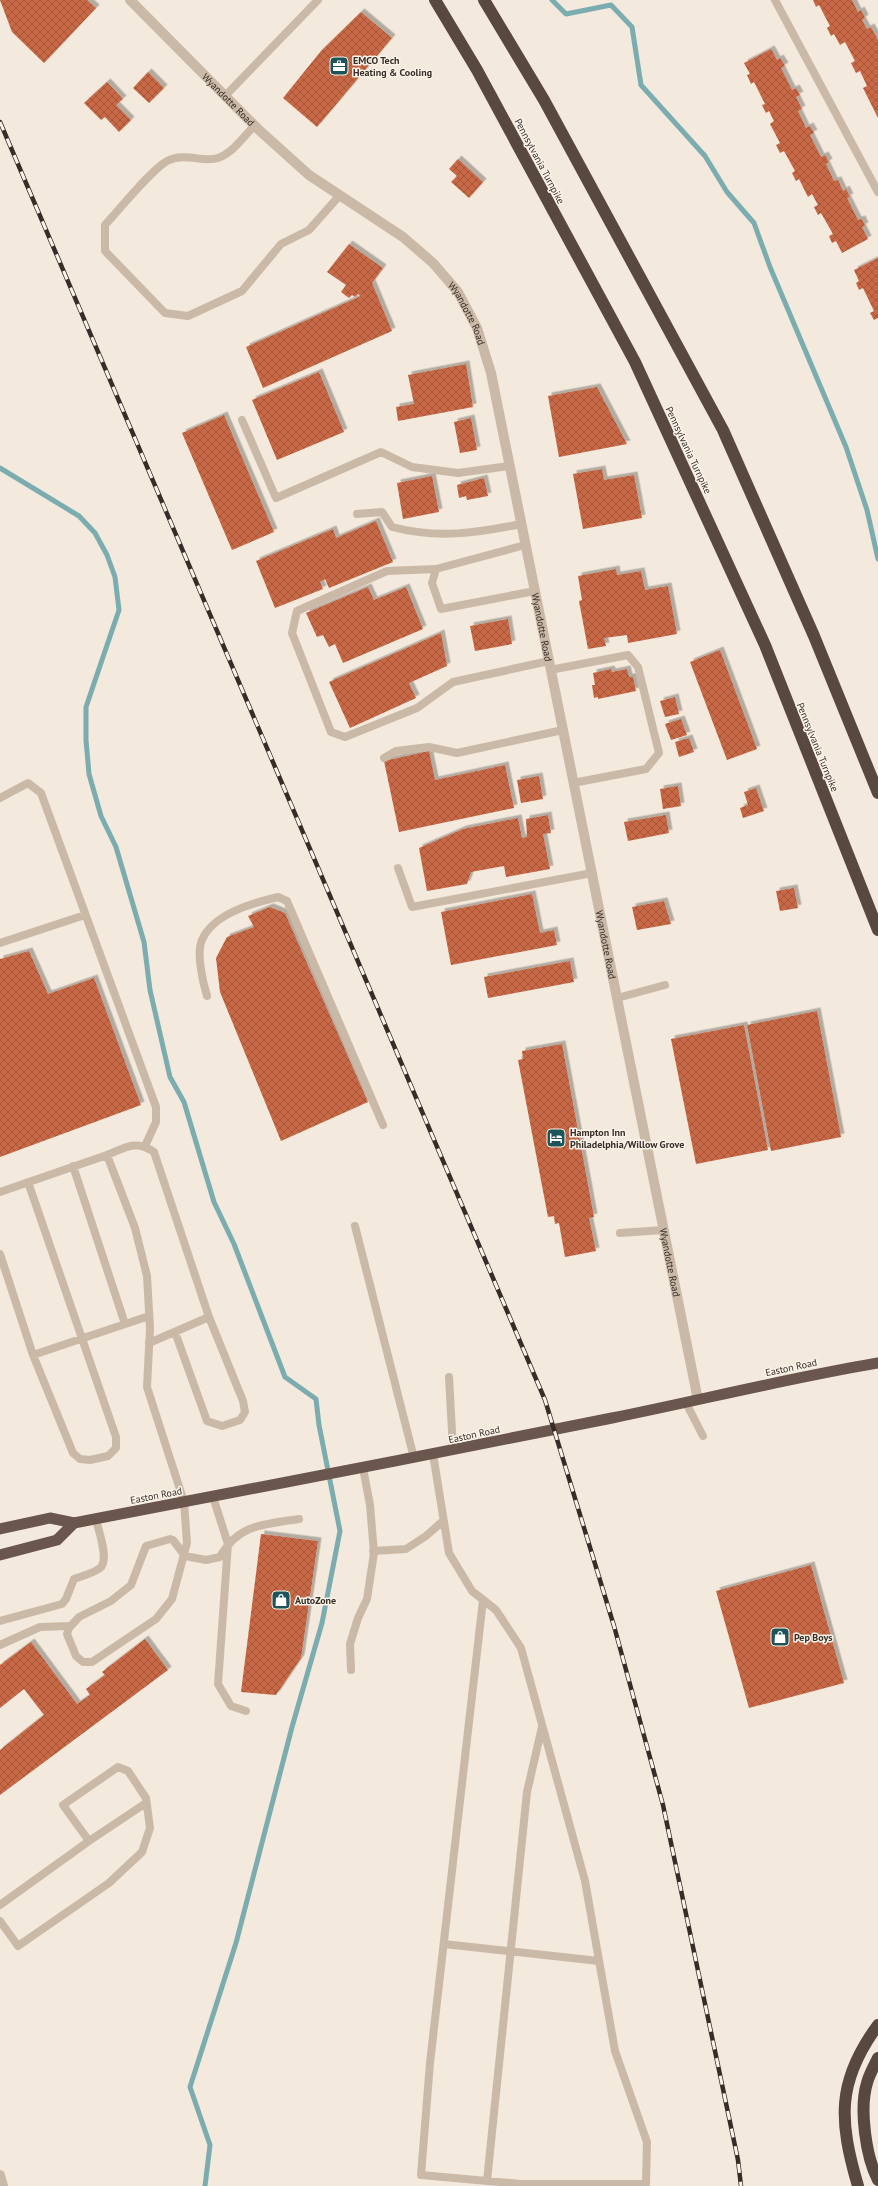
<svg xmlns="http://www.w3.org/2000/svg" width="878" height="2186" font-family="'PT Sans',sans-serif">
  <defs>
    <pattern id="building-cross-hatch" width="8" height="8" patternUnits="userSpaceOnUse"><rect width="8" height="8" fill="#c86845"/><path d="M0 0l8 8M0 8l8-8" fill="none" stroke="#a3563a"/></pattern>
    <filter id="shadow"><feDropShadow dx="3.5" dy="-3.5" stdDeviation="0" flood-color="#0004"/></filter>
  </defs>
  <rect width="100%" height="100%" fill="#f3e9dc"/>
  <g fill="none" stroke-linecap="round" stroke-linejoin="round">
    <!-- stream -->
    <path stroke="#7bacb0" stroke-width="5" d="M552,0l14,14 45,-9 21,22 9,58 64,71 22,36 27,31 16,44 76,180 21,63 11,49
      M0,468l79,48 16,17 12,22 8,22 4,33 -33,97v33l3,34 12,42 15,31 28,95 6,48 20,87 14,25 30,100 20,42 51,133 31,22 3,26 21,106 -18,92 -30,104 -56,216 -46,144 20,58 -5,41"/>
  </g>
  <!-- building -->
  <path fill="url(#building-cross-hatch)" filter="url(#shadow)" d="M0,0h87l9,8 -52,55 -32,-31z
    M813,0h39l6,12 3,-2 4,8 -3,2 5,9 4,-2 7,13v78l-15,-30 4,-2 -7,-15 -4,2 -5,-10 4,-2 -10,-19 -5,3 -6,-11 -3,2 -4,-8 3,-2 -11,-21 -3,2z
    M361,12l31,26 -75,89 -34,-29 38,-47z
    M771,49l6,11 3,-2 5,8 -4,2 11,22 4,-2 4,7 -4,2 6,12 -4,2 8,17 4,-2 4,7 -4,2 11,22 4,-2 4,7 -3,2 8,17 4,-1 5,11 3,-2 4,8 -3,1 11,22 4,-1 3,7 -3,1 6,12 -26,14 -6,-12 -4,2 -3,-7 4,-2 -12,-21 -3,2 -4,-8 4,-2 -6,-11 -4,3 -9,-18 -3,2 -4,-8 3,-2 -11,-20 -4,2 -4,-8 4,-2 -10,-19 4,-3 -5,-10 -3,2 -4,-8 3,-1 -11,-22 -3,2 -4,-9 3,-1 -6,-11z
    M148,72l16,16 -15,15 -16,-15z
    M107,82l16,17 -7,6 15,15 -12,12 -14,-15 -4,3 -17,-17z
    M458,159l25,23 -14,16 -18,-16 6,-6 -8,-7z
    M349,244l34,24 -11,15 20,48 -129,57 -17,-41 115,-51 -3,-2 -3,3 -3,-2 -3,3 -8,-6 5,-7 -19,-13z
    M878,258v60l-4,2 -4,-7 4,-2 -11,-23 -4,2 -3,-7 3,-2 -5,-11z
    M466,364l7,43 -75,14 -2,-14 18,-3 -6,-29z
    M319,372l25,60 -67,28 -25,-60z
    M597,387l30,57 -68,13 -11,-61z
    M224,415l50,117 -42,18 -50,-117z
    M471,418l6,32 -17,3 -6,-31z
    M602,469l2,11 30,-5 8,43 -59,11 -10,-55z
    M432,476l7,36 -36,7 -6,-36z
    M484,478l4,18 -21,4 -1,-4 -7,2 -2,-13z
    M376,521l17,41 -64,26 -4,-9 -5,3 3,7 -48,19 -19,-47 77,-32 3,9z
    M616,569l1,6 24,-4 4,19 23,-4 9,48 -49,9 -1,-8 -23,3 2,8 -18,3 -9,-48 3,-1 -4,-24z
    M368,587l6,13 32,-13 17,42 -80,34 -8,-19 -6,3 -6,-12 -6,2 -11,-24z
    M508,619l4,25 -37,7 -5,-25z
    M441,633l6,33 -38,17 7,15 -66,30 -21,-46z
    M720,650l37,99 -30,11 -37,-98z
    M611,669l1,3 15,-3 2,8h4l3,14 -38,8v-2l-4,1 -2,-13h3l-2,-12z
    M675,697l4,17 -14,3 -5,-16z
    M681,719l6,16 -16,5 -6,-16z
    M689,738l5,14 -15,5 -4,-15z
    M429,751l6,29 70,-15 9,43 -115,24 -15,-71z
    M539,776l4,23 -22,4 -4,-23z
    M678,786l3,20 -18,3 -3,-20z
    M756,788l8,23 -21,7 -3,-10 8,-3 -4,-13z
    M548,815l3,18 -8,1 7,35 -44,8 -2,-11 -33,6 -4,12 -40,7 -8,-43 44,-19 55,-11 4,20 5,-1 -1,-18z
    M666,815l3,18 -41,8 -4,-19z
    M794,888l4,20 -18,3 -4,-20z
    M532,894l8,39 14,-3 3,15 -106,20 -10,-53z
    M664,901l7,23 -34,6 -5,-23z
    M270,907l15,6 83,189 -87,39 -61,-149 -4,-34 11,-21 27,-10 -6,-11z
    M29,951l19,43 46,-16 47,127 -141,52v-198z
    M570,961l4,21 -86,16 -4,-21z
    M817,1011l24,126 -70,14 -24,-126z
    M744,1025l24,125 -72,14 -25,-125z
    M562,1044l32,173 -5,1 7,33 -31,6 -6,-34 -4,1 -1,-8 -6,1 -30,-157 5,-1 -1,-8z
    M261,1534l57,7 -17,117 -25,37 -35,-3z
    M811,1565l33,118 -95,25 -33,-117z
    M145,1639l23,31 -168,125v-45l44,-35 -20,-26 -24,19v-43l31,-23 46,62 13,-9 -4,-6 19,-14 -3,-3z"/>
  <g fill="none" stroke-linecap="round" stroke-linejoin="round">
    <!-- service -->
    <path stroke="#cbb9a8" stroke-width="8" d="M775,0l103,192
      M225,96l93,-96
      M255,125c-11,11 -22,28 -37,33 -15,5 -33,-6 -51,3 -17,10 -47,48 -62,64v26l60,62 23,3 54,-25 39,-47 28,-14 31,-35
      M242,420l34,78 105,-46 31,15 46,6 51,-7
      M357,514l25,-2 10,15c46,12 84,6 129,-3
      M525,545l-89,24 -4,14 9,26 94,-18
      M436,569l-49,2 -90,40 -5,22 39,99 14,5 72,-29 36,-26 96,-21
      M550,670l78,-15 10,12 21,86 -13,16 -73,14
      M384,758l12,-7 33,-4 28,6 106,-23
      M0,798l28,-15 13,10 115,314v15l-11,24
      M398,868l14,39 180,-34
      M0,943l85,-28
      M207,996c-4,-13 -11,-43 -5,-56 11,-26 50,-37 76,-43l9,4 96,224
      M617,998l48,-13
      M107,1155c18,-7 29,-16 47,-3l55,165 -60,26
      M73,1166l52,158
      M28,1182l88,255v11l-8,8 -18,4 -10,-1 -7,-6 -40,-98
      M0,1192l107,-37 28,73 12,48 3,52 -3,59 37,115 3,41 -15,56 -16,20 -64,43h-9l-7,-6 -9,-22 2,-6 10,-11 32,-16 20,-16 15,-39 24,-7 3,1 12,16 21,4 14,-3c18,-33 45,-33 79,-38
      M355,1226l59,232
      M620,1233l43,-3
      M0,1254l33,101 116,-39
      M175,1332l32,89 15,5 18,-6 5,-8 -2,-11 -34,-84
      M449,1377l4,73
      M686,1403l17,33
      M433,1454l16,99 23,38 24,19 25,38 64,233 30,170 32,91 -1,42h-125l-100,-9 9,-112 53,-463
      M213,1497l15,47 -10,140 13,22 15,5
      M373,1551l33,-2 20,-13 17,-15
      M0,1621l62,-17 4,-5 8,-20c8,-3 20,-6 26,-11 10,-8 -2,-38 -4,-49
      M0,1645l40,-18 30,-1
      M351,1670l-1,-26 8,-26 9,-19 7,-46 -4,-48 -7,-37
      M89,1841l57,-38
      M0,1905l89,-64 -26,-36 55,-38 10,4 18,27 4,30 -8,24 -33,31 -91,63 -18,-25
      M444,1944l155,17
      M487,2181l40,-389 15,-65"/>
    <!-- minor -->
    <path stroke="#cbb9a8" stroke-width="10" id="s1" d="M130,0l129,130 50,45 94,62 30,26 25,29 19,36 14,45 207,1027"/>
    <!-- tertiary -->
    <path stroke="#cbb9a8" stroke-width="10" d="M0,2175l3,11"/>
    <!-- trunk -->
    <path stroke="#6a564c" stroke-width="11" d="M0,1529l50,-11 24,5c179,-34 359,-69 538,-105 89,-18 177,-40 266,-55
      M0,1555l57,-15 17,-17"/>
    <!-- motorway -->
    <path stroke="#59483f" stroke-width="12" d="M435,0l42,70 158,292 130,283 113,285
      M484,0l60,100 179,330 91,206 64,157
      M878,2058c-4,8 -9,17 -11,25 -8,26 -1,74 11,97
      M858,2186c-19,-65 -22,-104 20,-161"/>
    <!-- rail casing -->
    <g stroke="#372d28" stroke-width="4.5">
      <path id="rail" d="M0,122l545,1278 69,226 49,179 75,355 3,26"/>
    </g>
    <!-- rail -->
    <use href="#rail" stroke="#faf3e9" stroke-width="3" stroke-dasharray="9" stroke-linecap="butt"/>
  </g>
  <!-- icons -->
  <defs>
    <g id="office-square" transform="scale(1)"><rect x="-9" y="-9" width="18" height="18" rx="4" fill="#1d545a" stroke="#faf3e9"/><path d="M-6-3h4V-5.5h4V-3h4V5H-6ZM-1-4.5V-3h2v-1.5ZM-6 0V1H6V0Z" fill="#fff"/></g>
    <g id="hotel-square" transform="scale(1)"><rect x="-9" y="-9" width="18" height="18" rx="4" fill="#1d545a" stroke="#faf3e9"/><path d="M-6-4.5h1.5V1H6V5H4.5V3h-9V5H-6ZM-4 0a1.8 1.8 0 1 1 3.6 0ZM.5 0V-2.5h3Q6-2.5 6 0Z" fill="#fff"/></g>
    <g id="shop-square" transform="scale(1)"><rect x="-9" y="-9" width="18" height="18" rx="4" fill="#1d545a" stroke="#faf3e9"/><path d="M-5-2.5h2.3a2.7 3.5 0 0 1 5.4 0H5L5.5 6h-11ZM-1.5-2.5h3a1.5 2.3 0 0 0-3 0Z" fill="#fff"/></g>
  </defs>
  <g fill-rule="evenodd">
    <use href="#office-square" x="339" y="66"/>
    <use href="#hotel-square" x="556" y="1138"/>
    <use href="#shop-square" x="281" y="1600"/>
    <use href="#shop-square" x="780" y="1637"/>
  </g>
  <g text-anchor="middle" stroke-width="3" stroke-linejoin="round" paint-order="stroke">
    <!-- poi labels -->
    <g font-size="10" font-weight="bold" fill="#372d28" stroke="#faf3e9" text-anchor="start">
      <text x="353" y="64">EMCO Tech<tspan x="353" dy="12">Heating &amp; Cooling</tspan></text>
      <text x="570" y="1136">Hampton Inn<tspan x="570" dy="12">Philadelphia/Willow Grove</tspan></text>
      <text x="295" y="1604">AutoZone</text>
      <text x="794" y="1641">Pep Boys</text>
    </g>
    <!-- street labels -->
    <g font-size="10" fill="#372d28" stroke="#faf3e9">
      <text dy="4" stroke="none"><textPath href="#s1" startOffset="140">Wyandotte Road</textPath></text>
      <text transform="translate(540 161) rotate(62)" y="4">Pennsylvania Turnpike</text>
      <text dy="4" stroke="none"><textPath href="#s1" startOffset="464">Wyandotte Road</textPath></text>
      <text transform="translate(689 450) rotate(65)" y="4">Pennsylvania Turnpike</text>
      <text dy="4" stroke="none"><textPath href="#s1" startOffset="788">Wyandotte Road</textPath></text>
      <text transform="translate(818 747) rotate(68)" y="4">Pennsylvania Turnpike</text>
      <text dy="4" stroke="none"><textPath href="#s1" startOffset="1112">Wyandotte Road</textPath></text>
      <text dy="4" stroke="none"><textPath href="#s1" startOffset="1436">Wyandotte Road</textPath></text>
      <text transform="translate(791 1367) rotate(-12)" y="4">Easton Road</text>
      <text transform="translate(474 1434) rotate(-12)" y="4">Easton Road</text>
      <text transform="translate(156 1495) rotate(-11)" y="4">Easton Road</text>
    </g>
  </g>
</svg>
